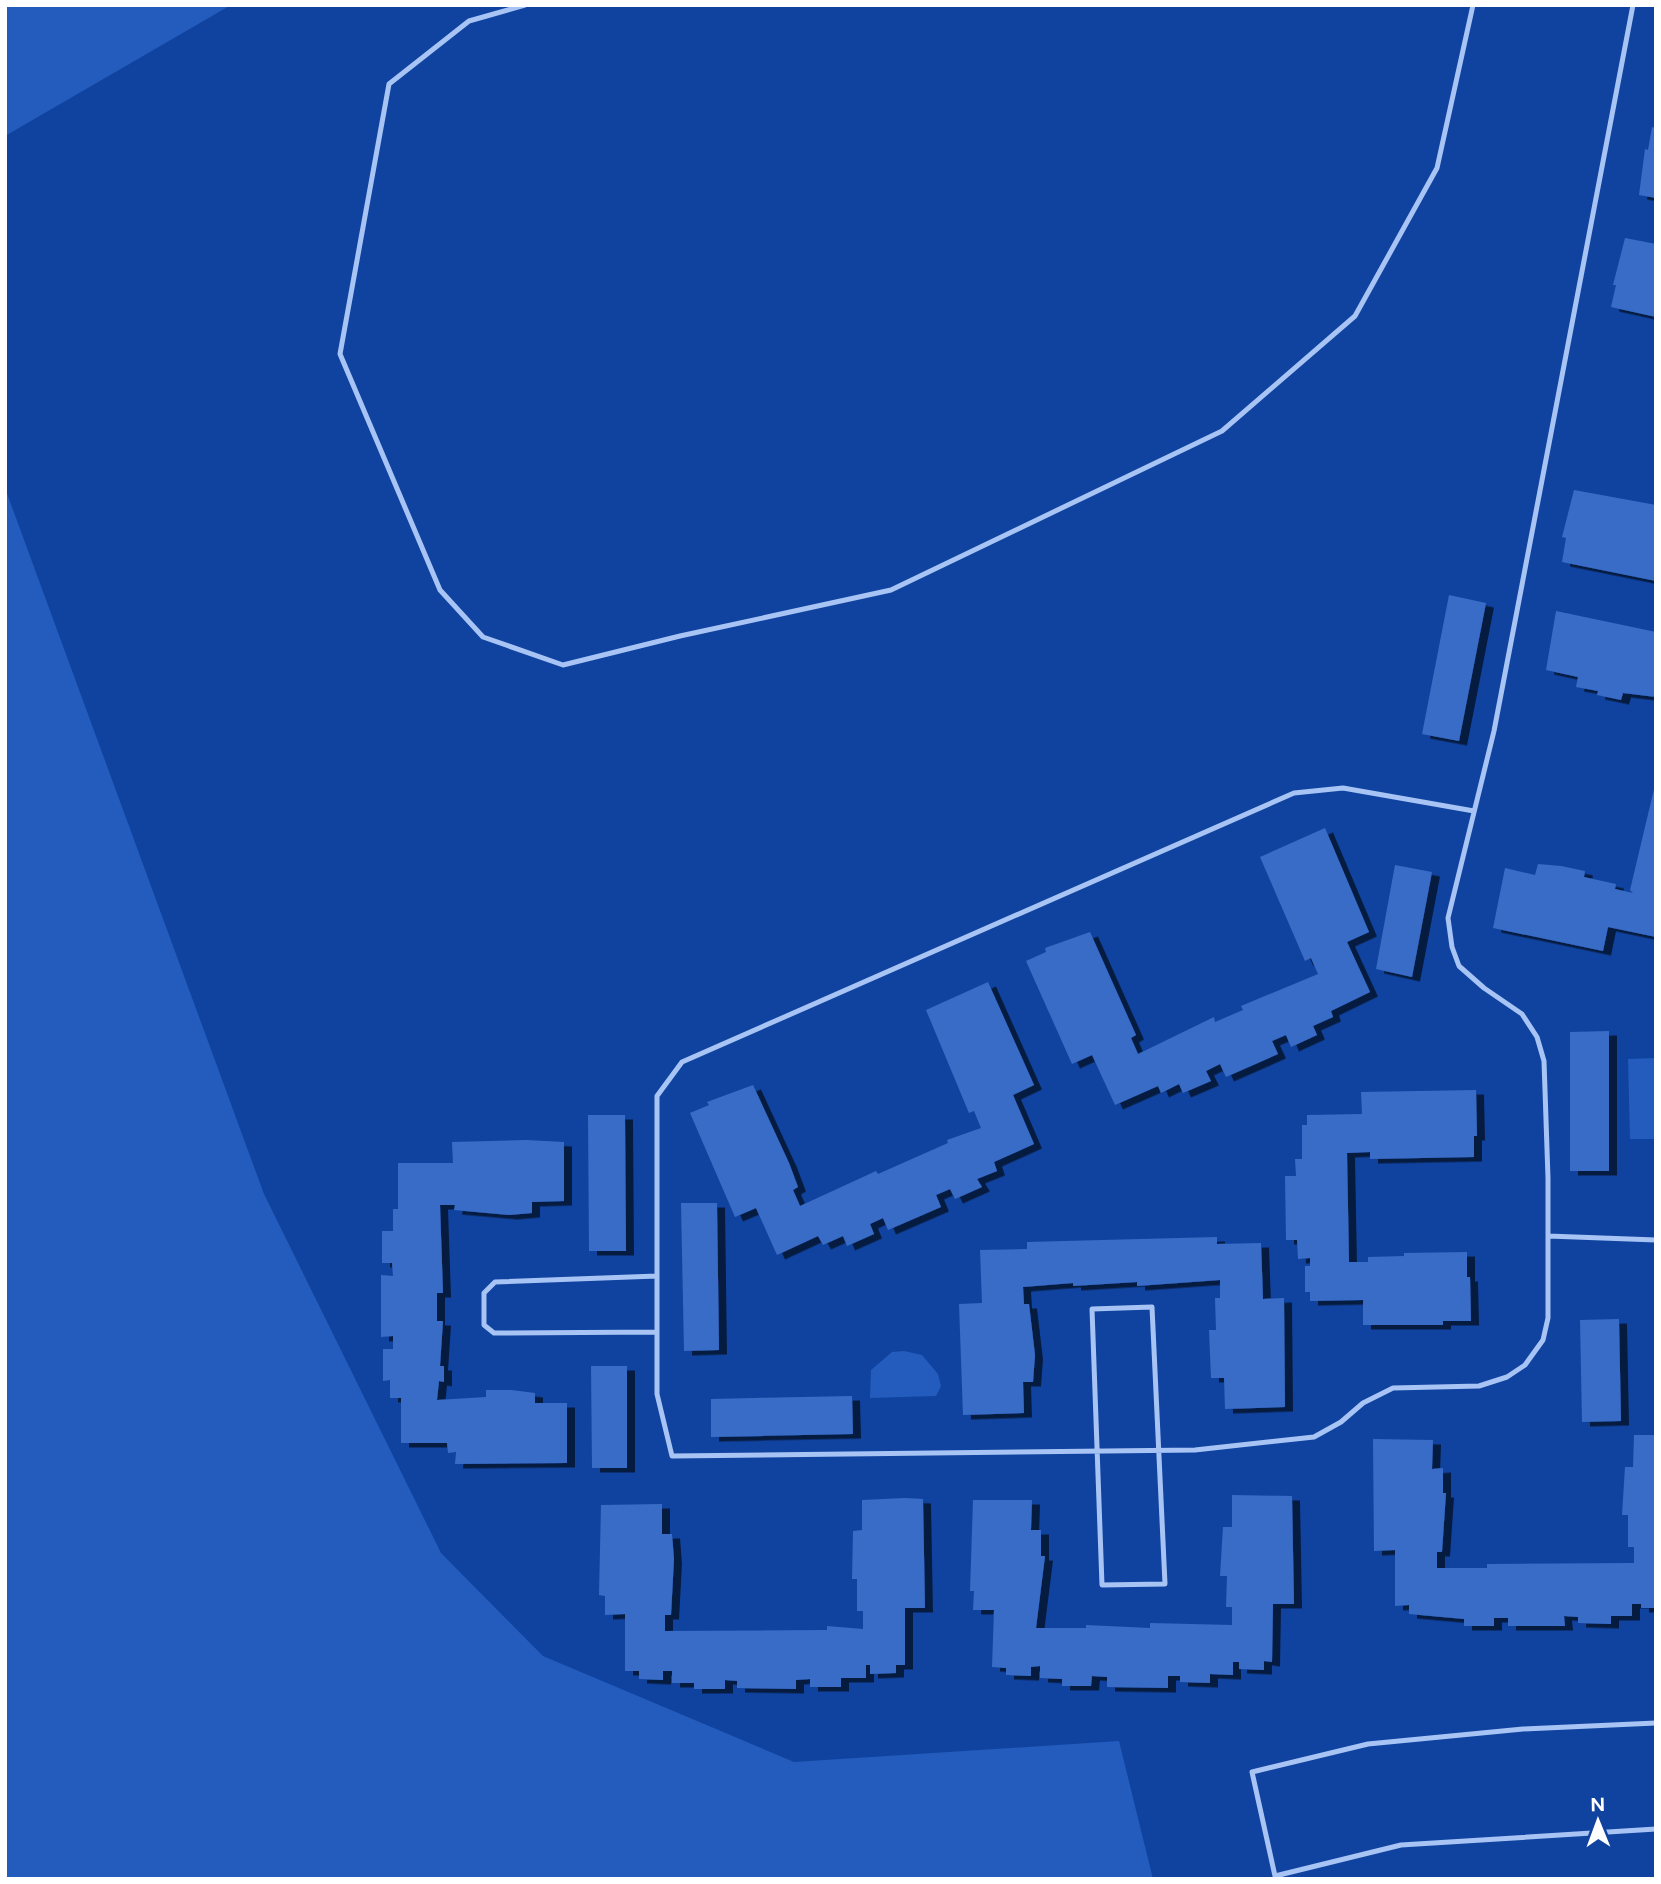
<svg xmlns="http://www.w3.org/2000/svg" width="1661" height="1884" font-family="Figtree,sans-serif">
  <defs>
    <filter id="shadow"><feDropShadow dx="8" dy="4.5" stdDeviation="0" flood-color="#0009"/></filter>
  </defs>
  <rect width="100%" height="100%" fill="#10439f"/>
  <!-- green -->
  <path fill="#235cbd" d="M5,5h226l-226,131z
    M5,488l259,706 177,359 102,103 251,106 325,-21 34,138h-1148z
    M1656,1058v81h-26l-2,-80z
    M904,1351l18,4 16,19 3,12 -5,10 -66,2 1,-28 21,-18z"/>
  <!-- building -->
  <path fill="#396cc6" filter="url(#shadow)" d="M1652,127l4,1v70l-17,-3 6,-46 3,1z
    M1625,238l31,6v73l-45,-10 5,-22h-3z
    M1574,490l82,15v76l-94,-19 4,-24 -4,-1z
    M1449,595l37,8 -27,138 -37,-7z
    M1556,611l100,21v65l-33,-4 -2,7 -24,-5 1,-4 -22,-4 2,-10 -32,-7z
    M1655,785l1,152 -48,-10 -5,24 -110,-23 12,-60 30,7 3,-11 23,2 24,5 -1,6 32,7 -1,5 18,4 -3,-3z
    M1325,828l44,104 -22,10 23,50 -39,19 2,6 -20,9 4,9 -26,12 -5,-12 -14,6 6,13 -52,23 -6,-13 -14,7 5,10 -28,12 -4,-9 -18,9 -3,-7 -43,19 -23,-50 -20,9 -46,-103 20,-9 -1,-4 45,-16 46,103 -5,3 7,16 76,-37 1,5 28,-12 -2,-4 77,-32 -7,-16 -6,3 -45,-104z
    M1395,865l37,7 -20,105 -36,-8z
    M988,982l46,103 -21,10 21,49 -40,18 3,9 -20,8 5,8 -27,12 -5,-10 -14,6 5,12 -53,23 -5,-12 -13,6 4,10 -27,12 -4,-10 -20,9 -5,-9 -41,19 -21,-47 -21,9 -45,-104 19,-8 -2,-3 46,-17 36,78 9,24 -5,3 7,16 76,-35 2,3 70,-31 -1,-3 34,-12 -7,-17 -5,2 -43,-103z
    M1609,1031v140h-39v-139z
    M1476,1090l1,46h-3v21l-104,2v-7l-23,1 2,109h19v-5l36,-1v-3l63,-1v25h3l1,44h-28v4h-80v-25l-53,1v-9h-5v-26h5v-8l-12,1 -1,-19h-11l-1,-64h11l-1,-17h7v-34h5v-10l55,-1 -1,-22z
    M588,1115h37l1,136h-37z
    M526,1140l38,2v59l-32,1v11l-23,2 -55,-5 1,-5h-15l3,88h-6v28h6l-3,45h4v16l-5,-1 -2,19 49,-3v-7h25l24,3v10h32v60l-112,1 1,-12 -8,1 -1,-10h-46v-45h-11v-18l-7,1v-32h10v-13l-12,1v-62l12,1 -1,-13h-10v-32h11v-22h5v-46h55l-1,-21z
    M681,1203h36l2,147 -35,1z
    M1217,1237v7l44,-1 2,56 21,-1 1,109 -60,2 -1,-31h-13l-2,-48h7l-1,-32h5v-18l-83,6v-4l-64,4v-3l-50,4 1,17h5l6,51 -2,27h-10l1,31 -61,2 -4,-111 23,-1 -2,-53 47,-1v-7z
    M1619,1319l2,102 -39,1 -2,-102z
    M591,1366h36v102h-35z
    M852,1396l1,38 -142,3v-38z
    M1634,1435h22v173h-15v-4h-9v12h-21v8l-33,-1v-6l-14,-1 1,10h-57v-8h-14v8h-30v-7l-55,-5v-9l-14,1v-56l-21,1 -1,-112 60,1 -1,29 11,-1v25h3l-4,59h-5v16h50v-4l147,-1v-16h-6v-32h-6l3,-48h8z
    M1232,1495l60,1 2,108h-21l-1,58 -8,-1v9l-25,-1v-7h-6v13l-23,-1v9l-30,-1v-6h-12v12l-61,-1v-10l-15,-1 -1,10h-29v-7l-22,-1v-12l-9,1v9l-25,-1v-7l-14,-1 2,-57h-21l1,-19h-4l3,-91h59l-1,30h10v26h4l-9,72h50v-3l64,3v-5l82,2v-18h-6l1,-31h-7l3,-49h9z
    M905,1498l18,1 2,109h-20v57h-9v8l-26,1v-9h-4v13h-25v9h-31v-8l-14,1v9l-59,-1v-7l-12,-1v9h-31v-6h-22v-12h-9v9l-24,-1v-8h-14v-57l-20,1v-19l-6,-1 2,-90 61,-1v30h10l2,25 -3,56h-6v16l162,-1v-4l36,3v-18h-6v-32h-5l1,-48 9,-1v-30z"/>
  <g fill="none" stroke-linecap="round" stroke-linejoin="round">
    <!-- lane -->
    <path stroke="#a7c4f5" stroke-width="5" d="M525,5l-56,16 -80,63 -49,270 100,236 43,47 80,28 117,-29 211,-46 331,-159 133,-115 82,-148 36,-163
      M1474,811l-131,-23 -49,5 -612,269 -25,34v298l15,62 523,-6 119,-13 27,-15 22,-19 30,-15 86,-2 28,-9 18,-12 18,-25 5,-22v-140l-4,-117 -7,-24 -15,-23 -38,-26 -25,-22 -7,-19 -4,-29 46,-187 139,-726
      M1548,1236l108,4
      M1152,1307l13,277 -63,1 -10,-276z
      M657,1332l-163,1 -10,-8v-32l11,-11 162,-6
      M1656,1723l-133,6 -155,15 -116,28 23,104 126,-31 255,-16"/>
  </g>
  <!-- border -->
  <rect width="1661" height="1884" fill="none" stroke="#ffffff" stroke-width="14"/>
  <!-- north arrow -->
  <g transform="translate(1598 1821) rotate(359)" stroke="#10439f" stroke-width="5" paint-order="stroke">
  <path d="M0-5L12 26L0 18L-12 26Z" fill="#ffffff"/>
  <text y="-10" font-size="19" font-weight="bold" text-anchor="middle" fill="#ffffff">N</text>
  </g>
</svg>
